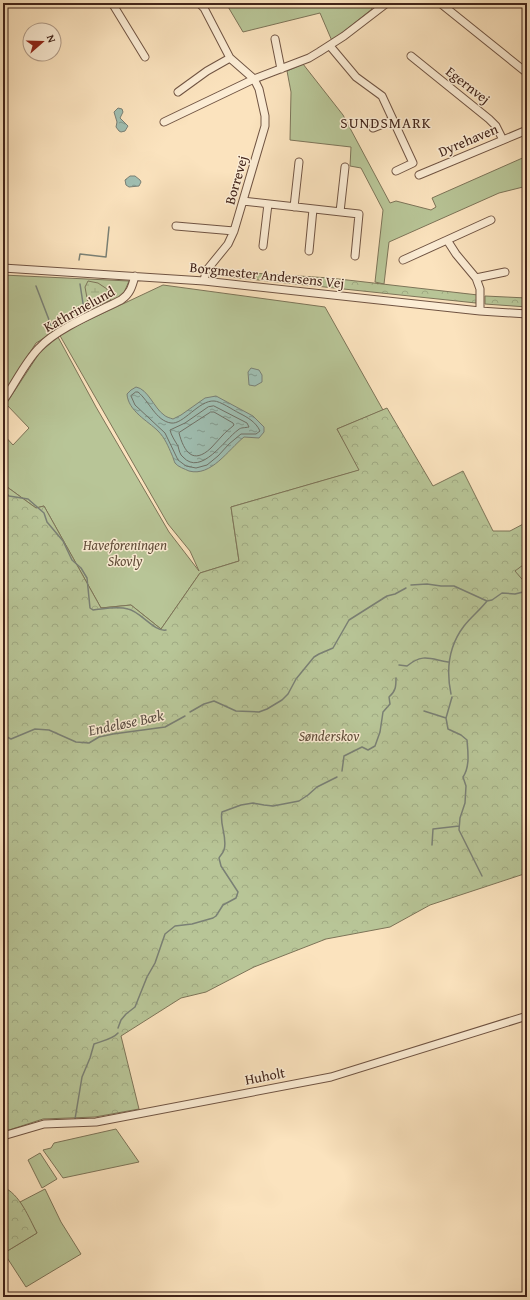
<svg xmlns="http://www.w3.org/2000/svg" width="530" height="1300" font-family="'Gentium Book Plus',serif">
  <defs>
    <pattern id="forest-crowns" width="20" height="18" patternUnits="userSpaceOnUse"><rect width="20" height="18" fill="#b8c597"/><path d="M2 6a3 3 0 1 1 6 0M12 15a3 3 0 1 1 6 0" fill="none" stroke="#9fa982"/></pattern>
    <pattern id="wetland-marsh" width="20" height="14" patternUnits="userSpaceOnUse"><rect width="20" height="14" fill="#b8c597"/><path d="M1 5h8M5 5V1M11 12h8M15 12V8" fill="none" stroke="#9fa982"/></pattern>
    <pattern id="water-ripples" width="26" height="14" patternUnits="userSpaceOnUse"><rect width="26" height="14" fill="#9fbeb1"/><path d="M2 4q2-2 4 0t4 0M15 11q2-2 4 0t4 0" fill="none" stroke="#839a8f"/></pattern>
  </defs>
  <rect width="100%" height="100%" fill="#fbe3be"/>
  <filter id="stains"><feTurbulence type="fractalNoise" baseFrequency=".005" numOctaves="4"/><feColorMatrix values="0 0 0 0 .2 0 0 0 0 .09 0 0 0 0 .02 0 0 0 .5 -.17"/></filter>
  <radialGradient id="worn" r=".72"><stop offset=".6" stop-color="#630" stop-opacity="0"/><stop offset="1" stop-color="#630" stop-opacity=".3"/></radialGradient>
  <!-- green -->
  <path fill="#b8c597" stroke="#7d7458" d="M228,3h142l2,6 -40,32 -12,-28 -77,19 -16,-27z
    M303,64l40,51 47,88 6,-2 35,9 5,-3 -4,-9 95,-42v30l-28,7 -110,49 -5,42 -9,-2 8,-72 -22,-42 -11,-2 1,-19 -61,-7 1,-48 -4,-21z
    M3,275l126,6 -6,14 -6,4 -38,18 -43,26 -33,51z
    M163,285l162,22 58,103 -46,19 23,41 -129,37 8,54 -39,12 -39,56 -30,-24 -30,3 -57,-102 -8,2 -33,-24v-50l10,11 16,-17 -23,-24 34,-52 18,-15 38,70 73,125 30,39 -9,-20 -22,-27 -109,-190z
    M527,562v23l-13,-14z
    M116,1129l23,33 -76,16 -20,-28 8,-2 3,-5z
    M40,1153l17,26 -15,9 -14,-28z
    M45,1189l16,33 20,32 -55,33 -22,-34 33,-20 -17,-31z"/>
  <!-- forest -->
  <path fill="url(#forest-crowns)" stroke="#7d7458" d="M220,271l110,7 148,17 -2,8 -246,-26z
    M485,296l42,2v9l-42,-3z
    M387,408l46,78 30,-15 30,60h17l17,-9v40l-12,9 12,14v288l-97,32 -40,22 -64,12 -72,28 -48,25 -25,6 -60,38 18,73 -44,8 -52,2 -40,13v-648l33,24 8,-2 57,102 30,-3 30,24 39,-56 39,-12 -8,-54 128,-37 -22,-41z
    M3,1187c17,7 26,31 34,46l-33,20z"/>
  <!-- wetland -->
  <path fill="url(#wetland-marsh)" stroke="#7d7458" d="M88,281l10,2 9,6 4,11 -22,9 -4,-22z"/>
  <!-- water -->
  <path fill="url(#water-ripples)" stroke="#7a8075" d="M118,108l4,1 1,3 -3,6 8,8 -3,5 -4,1 -2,-1 -3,-4 1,-5 -3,-10z
    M130,176h5l5,4 1,2 -2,4 -10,1 -3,-2 -1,-5z
    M251,368l8,2 3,5v7l-7,4 -6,-1 -1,-13z
    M136,387c12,2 18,21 28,28 2,2 6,3 9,4l8,-4 24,-17 11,-2 37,20 11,11v5l-5,6 -15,-1c-16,13 -33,40 -55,34 -4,-2 -11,-4 -14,-8 -1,-2 -2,-6 -3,-8 -4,-9 -7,-17 -14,-24 -10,-10 -30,-20 -31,-37l4,-4z"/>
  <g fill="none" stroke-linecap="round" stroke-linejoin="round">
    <!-- shore -->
    <path stroke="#707166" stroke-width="1" d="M136,392h2c11,9 18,29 33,31 12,2 28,-23 43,-22 6,0 19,9 25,12 8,4 17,9 21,18l-4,3h-15l-12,10 -11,12 -11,9 -11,3 -10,-2 -8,-6 -13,-27 -30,-28 -4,-9z
      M214,406l33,17 2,4c-4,1 -8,0 -11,3 -13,9 -37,47 -55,27 -3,-2 -4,-7 -5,-11 -3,-5 -7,-11 -8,-16l15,-7 23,-16z
      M211,412h3l19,11 1,2c-4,4 -9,7 -12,11 -4,4 -7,8 -11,12 -18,17 -27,4 -32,-15z"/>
    <!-- stream -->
    <path stroke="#7a8075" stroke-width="1.5" d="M79,260l1,-6 26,3 3,-30
      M80,284l4,26
      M36,286l15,39
      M3,490l6,6 19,3 16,14 3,9 16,19 9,19 9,8 6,10 3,30 3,2c11,-1 24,-4 35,-1 12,2 26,23 38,21
      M411,585l16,-1 14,2h13l33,15 5,-1 10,-7 13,1 12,-3
      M399,665l8,1c16,-13 23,-7 41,-4
      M451,694c-5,-24 -3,-47 13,-68 7,-9 16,-16 23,-25
      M452,697l-6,21 2,11 13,6 6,5c1,12 3,27 -4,37l3,9 -1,17 -5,15 -1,12 23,46
      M424,711l22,7
      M190,712l14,-8 10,-3 22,10 23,1 8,-3 15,-9 6,-6 8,-15 18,-22 5,-3 14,-6 16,-28 38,-24 8,-2 11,-6
      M3,735l8,4 24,-10 14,1 27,12 13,1 10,-6 14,-3 52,-7 20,-11
      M342,771l2,-15 18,-9 6,3 7,-4 5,-14 3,-20 7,-8 -1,-7c7,-6 7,-11 7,-19
      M432,845l1,-16 26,-3
      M118,1028l3,-8 5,-6 9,-7 12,-30 8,-14 10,-29 10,-8 17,-2 21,-6 3,-2 7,-11 13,-7 2,-6 -17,-26 -2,-8c1,-2 4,-5 5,-8 4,-12 -5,-26 -2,-38l19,-7 12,-2 11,2 9,1 26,-5 9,-6 9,-8 20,-10
      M75,1119l7,-42 8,-19 4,-14c8,-3 19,-5 24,-11"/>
    <!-- minor casing -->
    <g stroke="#705443" stroke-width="9">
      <path id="minor" d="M112,3l33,54
        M199,3l5,5 26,50 24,21 5,10 6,27v10l-31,105 -6,13 -22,27 -2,10
        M440,3l87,70
        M275,39l6,30
        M330,46l26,31 26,19 31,67 -17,8
        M411,56l78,63 7,7 7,14
        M178,92l29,-21 23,-13
        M164,122l90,-43 55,-21 10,-6 25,-16 43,-33
        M373,128l20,-8
        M419,175l108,-45
        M243,201l116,13 -4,42
        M294,207l5,-45
        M340,212l5,-45
        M176,226l58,5
        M447,240l9,14 20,24 4,11v22
        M263,246l5,-42
        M309,251l4,-42
        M403,260l88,-40
        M3,268l201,13 276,30 47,3
        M476,278l29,-6
        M3,401c12,-17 22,-39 36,-53 17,-19 58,-36 82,-48 9,-6 11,-13 14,-24
        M3,1136l41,-12 52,-2 235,-45 196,-61"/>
    </g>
    <!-- minor -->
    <use href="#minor" stroke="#fcedd5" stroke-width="7"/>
  </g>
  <g text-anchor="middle" stroke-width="3" stroke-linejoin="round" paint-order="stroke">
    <!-- street labels -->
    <g font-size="14" fill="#42241a" stroke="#fcedd5">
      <text transform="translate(468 85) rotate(38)" y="5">Egernvej</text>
      <text transform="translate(468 140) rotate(-23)" y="5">Dyrehaven</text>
      <text transform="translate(236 180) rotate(-74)" y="5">Borrevej</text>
      <text transform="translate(267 275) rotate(6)" y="5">Borgmester Andersens Vej</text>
      <text transform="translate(79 309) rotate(-29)" y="5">Kathrinelund</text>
      <text transform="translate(265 1076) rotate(-11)" y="5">Huholt</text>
    </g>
    <!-- park labels -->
    <g font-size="14" font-style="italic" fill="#604c39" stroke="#fcedd5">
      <text x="125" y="550">Haveforeningen<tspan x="125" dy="16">Skovly</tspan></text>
      <text x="329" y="741">Sønderskov</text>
    </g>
    <!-- neighbourhood labels -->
    <g font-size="15" letter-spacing="1" fill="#42241a" stroke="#fcedd5">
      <text x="386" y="128">SUNDSMARK</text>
    </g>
    <!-- water labels -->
    <g font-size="15" font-style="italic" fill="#5e5247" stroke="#fcedd5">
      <text transform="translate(126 723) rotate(-12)" y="5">Endeløse Bæk</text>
    </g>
  </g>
  <!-- margin -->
  <rect width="530" height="1300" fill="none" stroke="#fbe3be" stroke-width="16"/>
  <rect x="4" y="4" width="522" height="1292" fill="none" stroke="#42241a" stroke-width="2"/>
  <rect x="8" y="8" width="514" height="1284" fill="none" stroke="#42241a"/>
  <!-- north arrow -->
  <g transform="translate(42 42) rotate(70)"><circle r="19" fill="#fcedd5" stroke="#b29d8a"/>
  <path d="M0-3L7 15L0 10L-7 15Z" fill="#8f2418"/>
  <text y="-6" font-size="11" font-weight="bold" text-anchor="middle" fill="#42241a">N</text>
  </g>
  <rect width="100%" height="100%" filter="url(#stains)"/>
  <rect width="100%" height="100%" fill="url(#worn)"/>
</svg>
